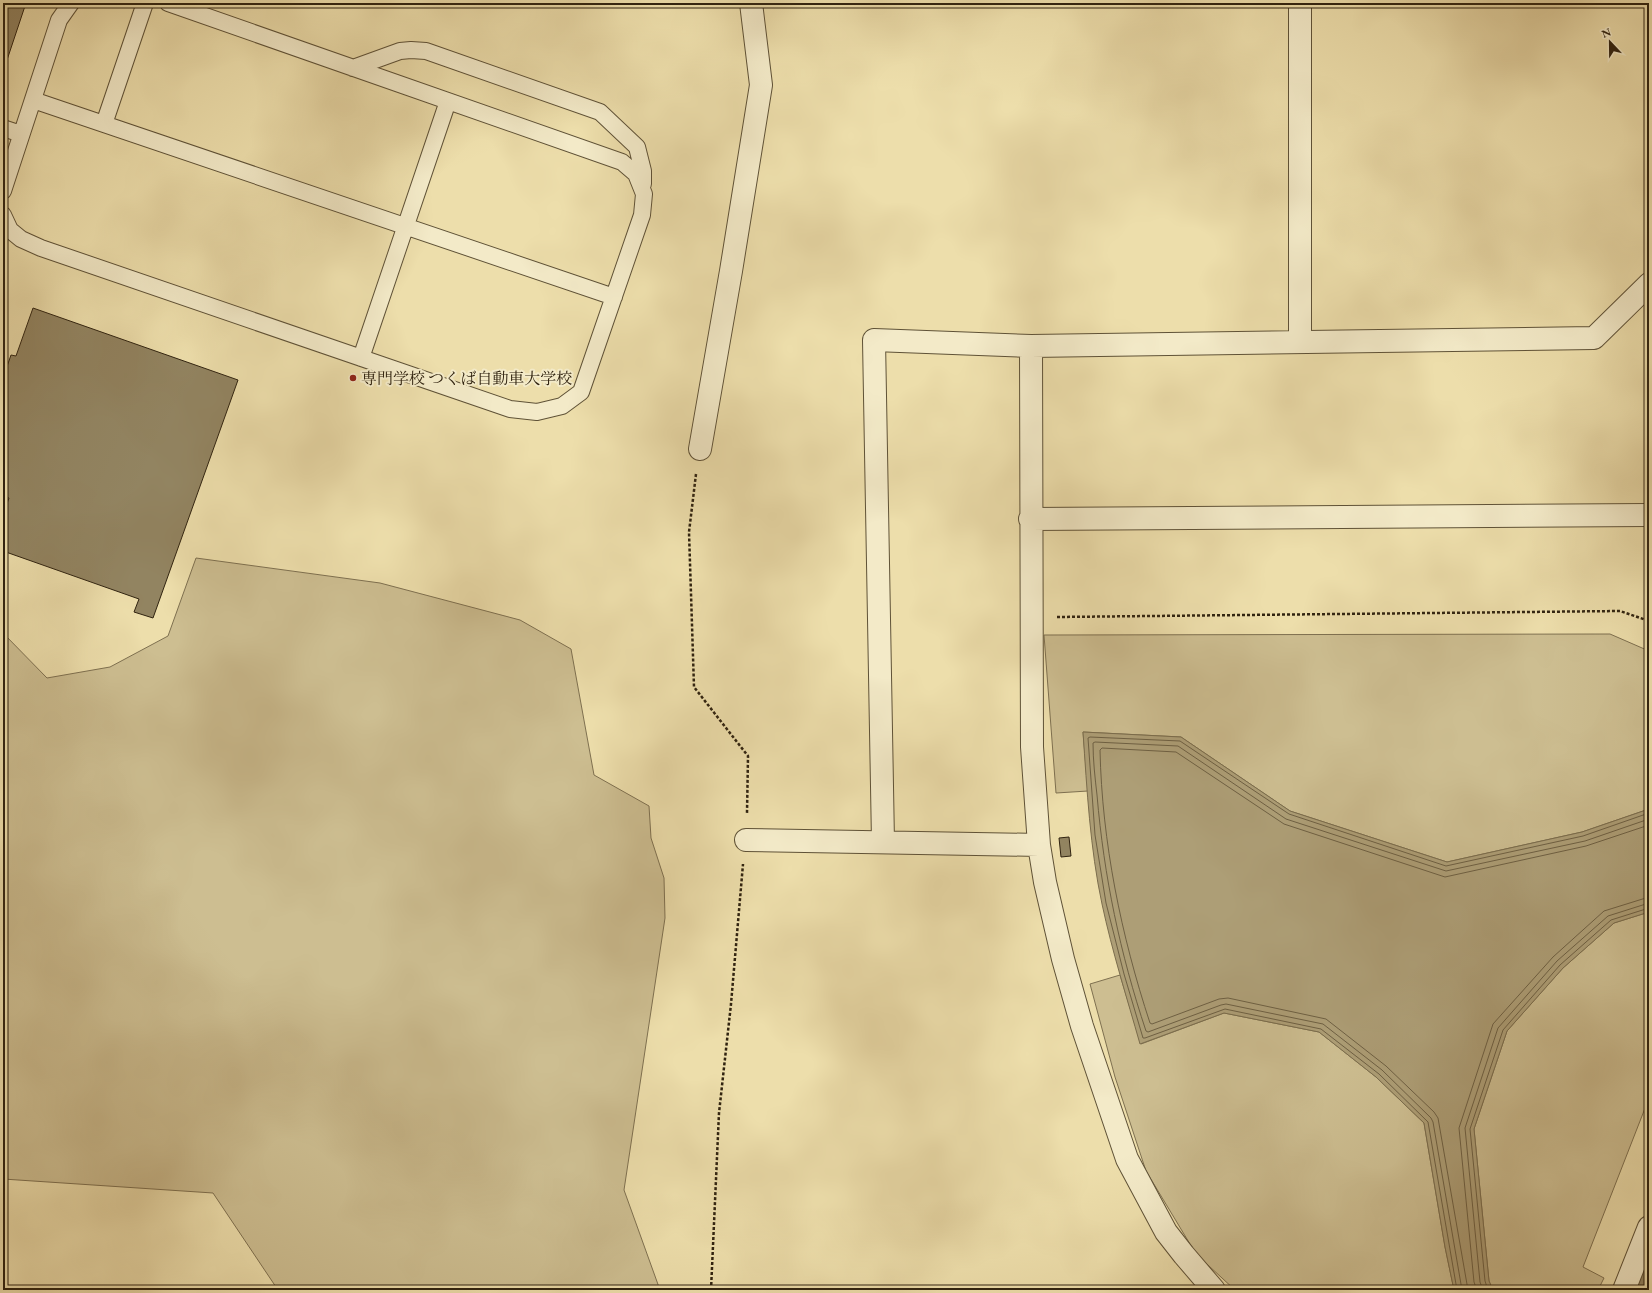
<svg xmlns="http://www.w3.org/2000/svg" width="1652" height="1293" font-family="'EB Garamond','Noto Serif JP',serif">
  <rect width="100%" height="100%" fill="#eddeab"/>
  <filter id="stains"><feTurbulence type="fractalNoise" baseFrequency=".005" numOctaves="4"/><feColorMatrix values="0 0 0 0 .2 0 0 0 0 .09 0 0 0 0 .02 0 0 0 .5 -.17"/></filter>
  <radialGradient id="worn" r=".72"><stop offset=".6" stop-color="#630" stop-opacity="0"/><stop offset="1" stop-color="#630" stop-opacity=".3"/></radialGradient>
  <!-- green -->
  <path fill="#cdbe91" stroke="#7e7050" d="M196,558l184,25 140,37 51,29 23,126 55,31 2,32 13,40 1,40 -41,272 36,100h-382l-65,-97 -210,-14v-546l44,45 63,-11 58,-31z
    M1610,634l39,17v158l-67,23 -135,30 -157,-51 -109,-74 -98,-5 5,59 -32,2 -12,-158z
    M1649,912v186l-66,169 21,11 -6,12h-105l-4,-9 -15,-152 33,-98 56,-63 51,-45z
    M1120,975l21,69 83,-31 95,19 57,45 48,46 21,124 9,43h-219l-39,-36 -50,-83 -31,-94 -25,-93z"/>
  <!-- water -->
  <path fill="#ad9e76" stroke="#7b6d4d" d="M1083,732l98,5 109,74 157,51 135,-30 67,-23v103l-35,11 -51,45 -56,63 -33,98 15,152 4,9h-39l-9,-43 -21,-124 -48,-46 -57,-45 -95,-19 -84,31c-13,-46 -28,-93 -38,-140 -12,-56 -15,-114 -19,-172z"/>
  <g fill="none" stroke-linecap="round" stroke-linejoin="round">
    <!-- shore -->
    <path stroke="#6e6043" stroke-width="1" d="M1457,1290l-29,-168 -49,-48 -58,-45 -96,-20 -80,29h-2l-19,-64 -18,-71 -11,-68 -7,-97 2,-1 90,4 109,73 157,52 137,-30 66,-23
      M1462,1290l-29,-168 -2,-4 -49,-48 -59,-46 -97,-20 -5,1 -73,27 -2,-1c-26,-78 -42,-154 -49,-236 -2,-17 -4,-35 -4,-52l2,-1 83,4 108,73 160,52 139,-30 64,-22
      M1468,1290l-30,-172 -4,-6 -48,-46 -60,-47 -98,-21 -9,1 -67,25 -2,-1c-29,-88 -48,-181 -50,-273l2,-2 74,4 108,72 161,53 141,-31 63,-21
      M1477,1290l-3,-8 -15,-154 34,-104 60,-67 51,-46 45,-14
      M1483,1290l-3,-8 -15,-154 33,-100 59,-67 51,-45 41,-13
      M1488,1290l-3,-9 -15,-152 33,-99 57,-65 51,-45 38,-12"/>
  </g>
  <!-- building -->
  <path fill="#928461" stroke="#302310" d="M3,3h23l-23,69z
    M33,308l205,72 -85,238 -19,-6 5,-13 -136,-48v-37l6,-16 -6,-2v-118l8,-23 5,1z
    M1069,837l2,19 -10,1 -2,-19z
    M1649,1256v34h-14z"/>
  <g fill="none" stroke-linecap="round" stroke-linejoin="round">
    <!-- lane casing -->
    <g stroke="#5f5237" stroke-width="18">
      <path id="lane" d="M353,68l47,-17 11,-1 15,1 174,61 37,35 6,24v13
        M33,100l581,197
        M104,124l41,-121
        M3,128l18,6
        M3,191l56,-171 12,-17
        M3,215l7,15 11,9 20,9 469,161 27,3 25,-6 19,-14 61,-177 2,-21 -8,-20 -14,-12 -454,-159
        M361,358l87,-257"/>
    </g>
    <!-- street casing -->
    <g stroke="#5f5237" stroke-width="24">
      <path id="street" d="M1300,3v339
        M1031,346l1,401 7,98 6,37 18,77 19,67 45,133 39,73 18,23 30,35
        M700,449l31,-178 30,-186 -10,-82
        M1030,519l619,-4
        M746,840l293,5
        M883,842l-9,-502 157,6 563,-8 55,-54
        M1624,1290l25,-63"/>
    </g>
    <!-- path -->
    <path stroke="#302310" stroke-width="2.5" stroke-dasharray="3 2" stroke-linecap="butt" d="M696,474l-7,58 5,155 54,69 -1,57
      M1057,617l563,-6 29,10
      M711,1290l8,-177 12,-109 12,-140"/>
    <!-- lane -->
    <use href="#lane" stroke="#f3eac8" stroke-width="16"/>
    <!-- street -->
    <use href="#street" stroke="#f3eac8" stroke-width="22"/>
  </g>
  <!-- markers -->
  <circle fill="#8f2418" stroke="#f3eac8" stroke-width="1.5" cx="353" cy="378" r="4"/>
  <g text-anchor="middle" stroke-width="4" stroke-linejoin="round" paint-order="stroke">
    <!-- poi labels -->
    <g font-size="16" fill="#302310" stroke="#f3eac8" text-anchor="start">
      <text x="361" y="384">専門学校 つくば自動車大学校</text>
    </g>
  </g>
  <!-- margin -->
  <rect width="1652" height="1293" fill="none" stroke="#eddeab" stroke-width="16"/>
  <rect x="4" y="4" width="1644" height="1285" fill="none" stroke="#302310" stroke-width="2"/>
  <rect x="8" y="8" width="1636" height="1277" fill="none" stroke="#302310"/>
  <!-- north arrow -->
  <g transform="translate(1610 42) rotate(338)" stroke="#f3eac8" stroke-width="3" paint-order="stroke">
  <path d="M0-3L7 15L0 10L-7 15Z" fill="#302310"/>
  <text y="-6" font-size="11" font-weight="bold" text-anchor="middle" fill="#302310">N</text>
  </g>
  <rect width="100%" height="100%" filter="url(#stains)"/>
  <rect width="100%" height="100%" fill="url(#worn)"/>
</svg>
